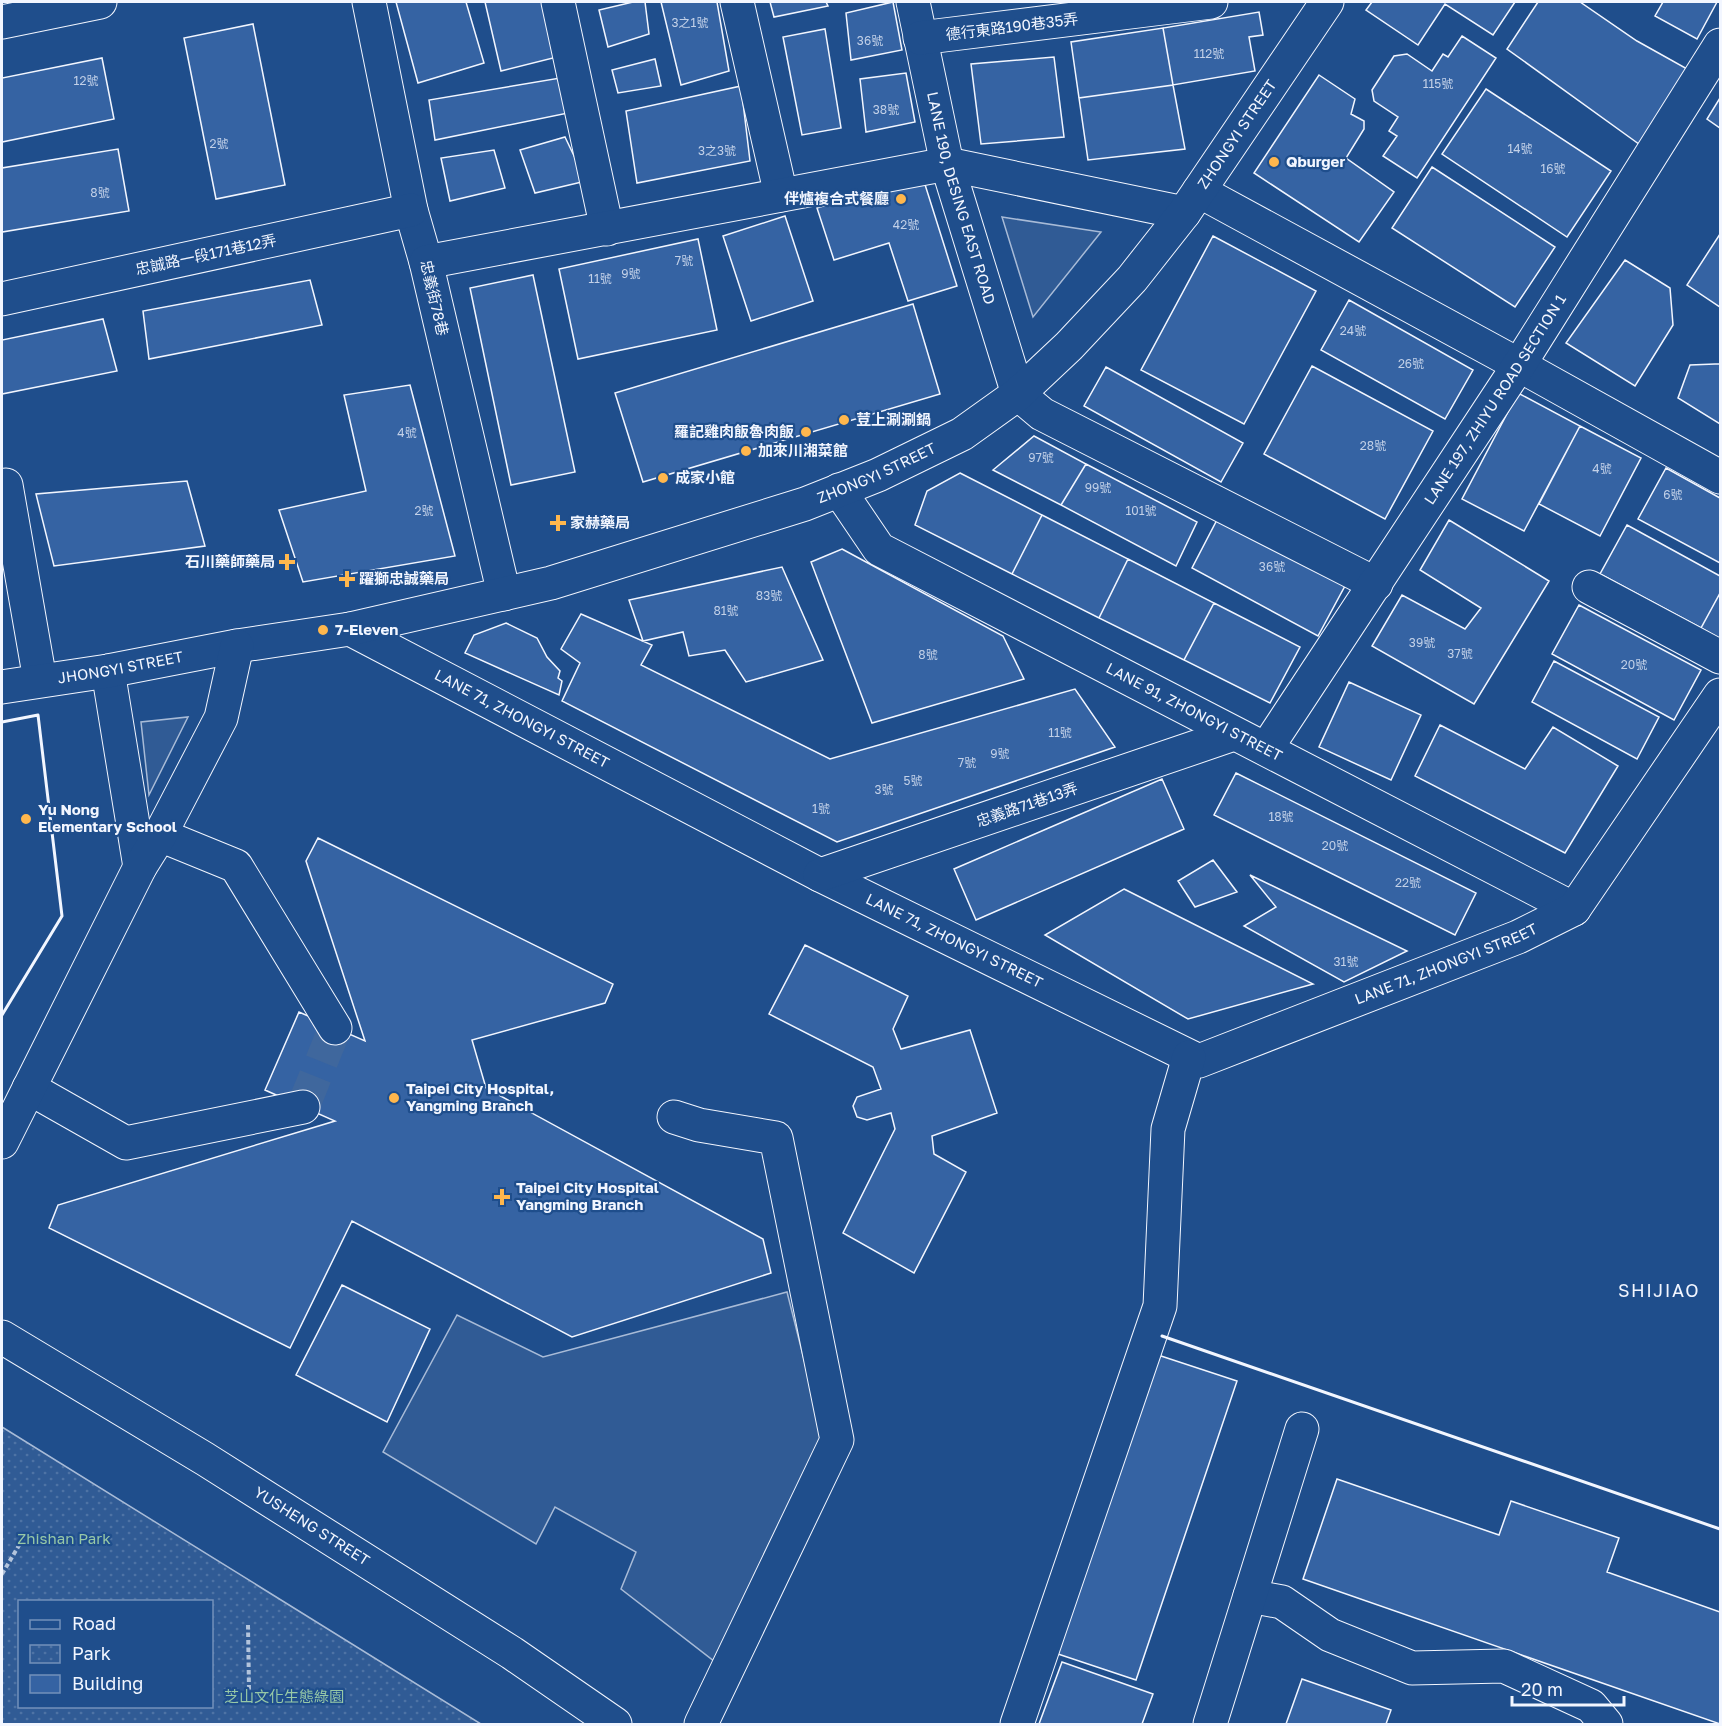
<svg xmlns="http://www.w3.org/2000/svg" width="1722" height="1726" font-family="'Golos Text','Noto Sans TC',sans-serif">
  <defs>
    <pattern id="park-dots" width="8" height="8" patternUnits="userSpaceOnUse" patternTransform="scale(1.5)"><rect width="8" height="8" fill="#305b95"/><path d="M2 2h.1M6 6h.1" fill="none" stroke="#4e73a5" stroke-width="1.8" stroke-linecap="round"/></pattern>
  </defs>
  <rect width="100%" height="100%" fill="#1f4e8c"/>
  <!-- built -->
  <path fill="#305b95" stroke="#a8bbd7" stroke-width="1.5" d="M1002,217l99,15 -68,85z
    M188,717l-39,78 -8,-73z
    M787,1292l33,131 -1,51 -105,187 -93,-72 15,-37 -81,-45 -19,37 -153,-92 74,-137 86,42z"/>
  <!-- park -->
  <path fill="url(#park-dots)" stroke="#a8bbd7" stroke-width="1.5" fill-rule="evenodd" d="M2,1427l479,297h-479zM20,1602h192v104h-192z"/>
  <!-- building -->
  <path fill="#3563a3" stroke="#f2f6ff" stroke-width="1.5" d="M396,2h70l18,61 -66,20z
    M485,2h58l14,55 -56,14z
    M633,2h12l4,32 -41,13 -9,-37z
    M661,2h56l12,69 -48,14z
    M770,2h56l2,4 -54,11z
    M893,2l9,48 -51,10 -5,-47z
    M1372,2h143l-22,33 -48,-31 -27,41 -52,-35z
    M1538,2h42l57,39 52,29 -46,77 -136,-98z
    M1663,2h54l-20,37 -42,-23z
    M1259,12l4,23 -14,2 6,34 -82,14 -10,-57z
    M253,24l32,161 -69,14 -32,-161z
    M1163,28l10,57 -94,13 -8,-56z
    M825,29l16,99 -39,7 -19,-98z
    M1462,36l34,22 -79,120 -34,-22 14,-20 -8,-5 9,-14 -24,-16 -2,-11 22,-34 13,-2 25,17 11,-17 5,3z
    M1054,57l10,80 -83,7 -10,-80z
    M102,58l12,61 -112,23v-64z
    M655,59l6,27 -43,7 -6,-23z
    M906,73l9,49 -49,10 -6,-53z
    M1319,75l36,24 -4,15 13,7v8l-18,29 48,34 -35,50 -105,-69z
    M560,78l13,34 -138,28 -6,-40z
    M1173,85l12,64 -97,11 -9,-62z
    M741,86l9,75 -113,22 -11,-72z
    M1486,89l125,82 -44,66 -125,-83z
    M1720,98v30l-13,-9z
    M565,137l21,44 -51,12 -15,-43z
    M118,149l11,62 -127,21v-64z
    M494,150l11,38 -55,13 -9,-43z
    M1432,167l123,80 -40,60 -123,-79z
    M922,175l35,111 -49,15 -19,-58 -55,17 -17,-52z
    M785,216l28,85 -62,20 -28,-85z
    M1720,234v73l-33,-22z
    M1213,236l103,55 -72,133 -103,-54z
    M698,239l19,91 -139,29 -19,-90z
    M1625,260l45,28 3,37 -38,61 -69,-43z
    M533,275l42,197 -64,13 -41,-197z
    M310,280l12,45 -173,34 -6,-48z
    M1349,300l124,70 -28,49 -124,-69z
    M913,304l27,90 -297,88 -28,-89z
    M103,319l14,52 -115,23v-54z
    M1715,364h5v60l-42,-26 12,-33z
    M1312,366l121,65 -48,88 -121,-65z
    M1106,367l137,76 -22,39 -137,-76z
    M410,385l45,171 -152,26 -24,-72 87,-19 -22,-96z
    M1518,393l62,33 -56,105 -62,-32z
    M1580,426l61,32 -41,78 -61,-32z
    M1034,436l52,28 -25,41 -68,-35z
    M1086,464l111,58 -21,44 -115,-61z
    M1666,468l54,30v65l-82,-44z
    M960,473l82,42 -30,59 -97,-49 12,-34z
    M187,481l18,65 -151,20 -18,-72z
    M1042,515l86,44 -29,59 -87,-44z
    M1219,516l127,68 -28,52 -126,-68z
    M1449,520l100,61 -75,123 -102,-58 30,-51 63,34 16,-21 -61,-38z
    M1627,525l93,51v17l-19,35 -101,-54z
    M842,549l161,87 21,43 -152,44 -61,-161z
    M1128,559l86,44 -30,57 -85,-42z
    M782,567l41,93 -77,22 -21,-32 -36,6 -6,-24 -40,9 -14,-41z
    M1720,593v46l-19,-11z
    M1214,603l86,44 -30,56 -86,-43z
    M1579,605l122,65 -27,50 -122,-66z
    M581,614l71,31 -11,20 189,94 245,-70 40,58 -278,95 -275,-141 18,-38 -19,-14z
    M506,623l31,15 10,19 13,14 -2,7 4,3 -3,14 -94,-42 9,-18z
    M1554,661l105,56 -22,42 -105,-57z
    M1349,682l72,33 -30,65 -72,-33z
    M1440,725l85,44 28,-42 65,39 -53,87 -150,-77z
    M1236,773l240,120 -21,42 -241,-120z
    M1162,779l22,50 -208,91 -22,-51z
    M318,838l295,146 -8,19 -133,37 14,48 277,151 8,34 -199,64 -220,-116 -62,127 -241,-120 9,-23 277,-84 -70,-31 34,-78 66,29 -59,-180z
    M1213,860l24,32 -42,15 -17,-26z
    M1250,875l157,76 -63,31 -100,-56 32,-19z
    M1124,889l189,95 -125,35 -143,-84z
    M805,945l103,51 -15,33 8,20 69,-19 27,83 -65,23 2,18 32,18 -52,101 -71,-40 52,-104 -4,-16 -24,7 -10,-3 -4,-11 4,-9 24,-8 -8,-22 -104,-53z
    M342,1285l88,44 -43,93 -91,-47z
    M1158,1355l79,26 -101,299 -78,-26z
    M1337,1479l162,56 12,-34 108,37 -12,34 113,40v112l-417,-145z
    M1062,1662l91,32 -11,30h-103z
    M1302,1679l89,31 -5,14h-100z"/>
  <g fill="none" stroke-linecap="round" stroke-linejoin="round">
    <!-- minor-tunnel -->
    <path stroke="#3f679d" stroke-width="33" stroke-dasharray="33 16" stroke-linecap="butt" d="M303,1107l32,-79"/>
    <!-- minor casing -->
    <g stroke="#f2f6ff" stroke-width="35">
      <g id="minor">
        <path d="M369,2l42,208 15,52 78,332"/>
        <path d="M558,2l49,227"/>
        <path d="M737,2l44,193"/>
        <path id="s1" d="M913,2l34,162 71,230 24,20 334,170"/>
        <path d="M2,22l98,-20"/>
        <path d="M920,38l291,-36"/>
        <path d="M1199,191l320,174 201,112"/>
        <path d="M426,262l521,-98 237,49"/>
        <path d="M2,299l409,-89"/>
        <path d="M6,485l34,195"/>
        <path id="s2" d="M839,490l40,59 695,360"/>
        <path d="M1589,587l131,70"/>
        <path id="s3" d="M350,629l470,246 379,186 319,-124 56,-28 146,-214"/>
        <path d="M108,671l32,196"/>
        <path id="s4" d="M2,687l106,-16 129,-25 113,-17 201,-46 254,-79 73,-29 84,-41 56,-40 51,-48 63,-67 52,-66 143,-211"/>
        <path id="s5" d="M1266,749l253,-384 201,-320"/>
        <path d="M160,835l76,31 99,162"/>
        <path d="M820,875l414,-141"/>
        <path d="M29,1088l97,55 177,-36"/>
        <path d="M674,1117l25,8 77,13 61,302 -136,284"/>
        <path d="M2,1142l138,-275 20,-32 61,-117 16,-72"/>
        <path id="s6" d="M2,1337l203,122 307,194 103,71"/>
        <path d="M1250,1596l32,6 48,33 82,33 92,-2 87,40 15,18"/>
        <path d="M1017,1724l143,-418 8,-177 21,-72"/>
        <path d="M1210,1724l92,-295"/>
      </g>
    </g>
    <!-- path -->
    <path stroke="#b3c4dc" stroke-width="4" stroke-dasharray="4.5 3" stroke-linecap="butt" d="M2,1574l22,-37
      M248,1625l1,65"/>
    <!-- minor -->
    <use href="#minor" stroke="#1f4e8c" stroke-width="33"/>
    <!-- wall -->
    <path stroke="#f2f6ff" stroke-width="3" d="M2,722l36,-7 24,201 -60,99
      M1162,1336l558,193"/>
  </g>
  <!-- markers -->
  <g fill="#ffb74d" stroke="#1f4e8c" stroke-width="2">
    <circle cx="1274" cy="162" r="6"/>
    <circle cx="901" cy="199" r="6"/>
    <circle cx="844" cy="420" r="6"/>
    <circle cx="806" cy="432" r="6"/>
    <circle cx="746" cy="451" r="6"/>
    <circle cx="663" cy="478" r="6"/>
    <path d="M555 514h6v6h6v6h-6v6h-6v-6h-6v-6h6z"/>
    <path d="M284 553h6v6h6v6h-6v6h-6v-6h-6v-6h6z"/>
    <path d="M344 570h6v6h6v6h-6v6h-6v-6h-6v-6h6z"/>
    <circle cx="323" cy="630" r="6"/>
    <circle cx="26" cy="819" r="6"/>
    <circle cx="394" cy="1098" r="6"/>
    <path d="M499 1188h6v6h6v6h-6v6h-6v-6h-6v-6h6z"/>
  </g>
  <g text-anchor="middle" stroke-width="4.5" stroke-linejoin="round" paint-order="stroke">
    <!-- number labels -->
    <g font-size="12" fill="#c3d1e8">
      <text x="690" y="27">3之1號</text>
      <text x="870" y="45">36號</text>
      <text x="1209" y="58">112號</text>
      <text x="86" y="85">12號</text>
      <text x="1438" y="88">115號</text>
      <text x="886" y="114">38號</text>
      <text x="219" y="148">2號</text>
      <text x="1520" y="153">14號</text>
      <text x="717" y="155">3之3號</text>
      <text x="1553" y="173">16號</text>
      <text x="100" y="197">8號</text>
      <text x="906" y="229">42號</text>
      <text x="684" y="265">7號</text>
      <text x="631" y="278">9號</text>
      <text x="600" y="283">11號</text>
      <text x="1353" y="335">24號</text>
      <text x="1411" y="368">26號</text>
      <text x="407" y="437">4號</text>
      <text x="1373" y="450">28號</text>
      <text x="1041" y="462">97號</text>
      <text x="1602" y="473">4號</text>
      <text x="1098" y="492">99號</text>
      <text x="1673" y="499">6號</text>
      <text x="424" y="515">2號</text>
      <text x="1141" y="515">101號</text>
      <text x="1272" y="571">36號</text>
      <text x="769" y="600">83號</text>
      <text x="726" y="615">81號</text>
      <text x="1422" y="647">39號</text>
      <text x="1460" y="658">37號</text>
      <text x="928" y="659">8號</text>
      <text x="1634" y="669">20號</text>
      <text x="1060" y="737">11號</text>
      <text x="1000" y="758">9號</text>
      <text x="967" y="767">7號</text>
      <text x="913" y="785">5號</text>
      <text x="884" y="794">3號</text>
      <text x="821" y="813">1號</text>
      <text x="1281" y="821">18號</text>
      <text x="1335" y="850">20號</text>
      <text x="1408" y="887">22號</text>
      <text x="1346" y="966">31號</text>
    </g>
    <!-- street labels -->
    <g font-size="15" fill="#f2f6ff" stroke="#1f4e8c">
      <text transform="translate(1012 27) rotate(-7)" y="5">德行東路190巷35弄</text>
      <text dy="5" stroke="none"><textPath href="#s4" startOffset="1407">ZHONGYI STREET</textPath></text>
      <text dy="5" stroke="none"><textPath href="#s1" startOffset="202">LANE 190, DESING EAST ROAD</textPath></text>
      <text transform="translate(206 255) rotate(-12)" y="5">忠誠路一段171巷12弄</text>
      <text transform="translate(434 298) rotate(77)" y="5">忠義街78巷</text>
      <text dy="5" stroke="none"><textPath href="#s5" startOffset="418">LANE 197, ZHIYU ROAD SECTION 1</textPath></text>
      <text dy="5" stroke="none"><textPath href="#s4" startOffset="903">ZHONGYI STREET</textPath></text>
      <text dy="5" stroke="none"><textPath href="#s4" startOffset="120">JHONGYI STREET</textPath></text>
      <text dy="5" stroke="none"><textPath href="#s2" startOffset="426">LANE 91, ZHONGYI STREET</textPath></text>
      <text dy="5" stroke="none"><textPath href="#s3" startOffset="194">LANE 71, ZHONGYI STREET</textPath></text>
      <text transform="translate(1027 805) rotate(-19)" y="5">忠義路71巷13弄</text>
      <text dy="5" stroke="none"><textPath href="#s3" startOffset="680">LANE 71, ZHONGYI STREET</textPath></text>
      <text dy="5" stroke="none"><textPath href="#s3" startOffset="1218">LANE 71, ZHONGYI STREET</textPath></text>
      <text dy="5" stroke="none"><textPath href="#s6" startOffset="363">YUSHENG STREET</textPath></text>
    </g>
    <!-- poi labels -->
    <g font-size="15" font-weight="bold" fill="#f2f6ff" stroke="#1f4e8c" text-anchor="start">
      <text x="1286" y="167">Qburger</text>
      <text x="889" y="204" text-anchor="end">伴爐複合式餐廳</text>
      <text x="856" y="425">荳上涮涮鍋</text>
      <text x="794" y="437" text-anchor="end">羅記雞肉飯魯肉飯</text>
      <text x="758" y="456">加來川湘菜館</text>
      <text x="675" y="483">成家小館</text>
      <text x="570" y="528">家赫藥局</text>
      <text x="275" y="567" text-anchor="end">石川藥師藥局</text>
      <text x="359" y="584">躍獅忠誠藥局</text>
      <text x="335" y="635">7-Eleven</text>
      <text x="38" y="815">Yu Nong<tspan x="38" dy="17">Elementary School</tspan></text>
      <text x="406" y="1094">Taipei City Hospital,<tspan x="406" dy="17">Yangming Branch</tspan></text>
      <text x="516" y="1193">Taipei City Hospital<tspan x="516" dy="17">Yangming Branch</tspan></text>
    </g>
    <!-- park labels -->
    <g font-size="15" fill="#97c8a6" stroke="#1f4e8c">
      <text x="64" y="1544">Zhishan Park</text>
      <text x="284" y="1702">芝山文化生態綠園</text>
    </g>
    <!-- quarter labels -->
    <g font-size="18" letter-spacing="1.5" fill="#f2f6ff" stroke="#1f4e8c">
      <text x="1659" y="1297">SHIJIAO</text>
    </g>
  </g>
  <!-- border -->
  <rect width="1722" height="1726" fill="none" stroke="#f2f6ff" stroke-width="6"/>
  <!-- legend -->
  <rect x="18" y="1600" width="195" height="108" fill="#1f4e8c" stroke="#7391ba" stroke-width="1.5"/>
  <rect x="30" y="1620" width="30" height="9" fill="#1f4e8c" stroke="#7391ba" stroke-width="1.5"/>
  <text x="72" y="1630" font-size="18" fill="#f2f6ff">Road</text>
  <rect x="30" y="1645" width="30" height="18" fill="url(#park-dots)" stroke="#7391ba" stroke-width="1.5"/>
  <text x="72" y="1660" font-size="18" fill="#f2f6ff">Park</text>
  <rect x="30" y="1675" width="30" height="18" fill="#3563a3" stroke="#7391ba" stroke-width="1.5"/>
  <text x="72" y="1690" font-size="18" fill="#f2f6ff">Building</text>
  <!-- scale -->
  <path d="M1512 1696v9h112v-9" fill="none" stroke="#f2f6ff" stroke-width="3"/>
  <text x="1521" y="1696" font-size="18" fill="#f2f6ff" stroke="#1f4e8c" stroke-width="4.5" paint-order="stroke">20 m</text>
</svg>
